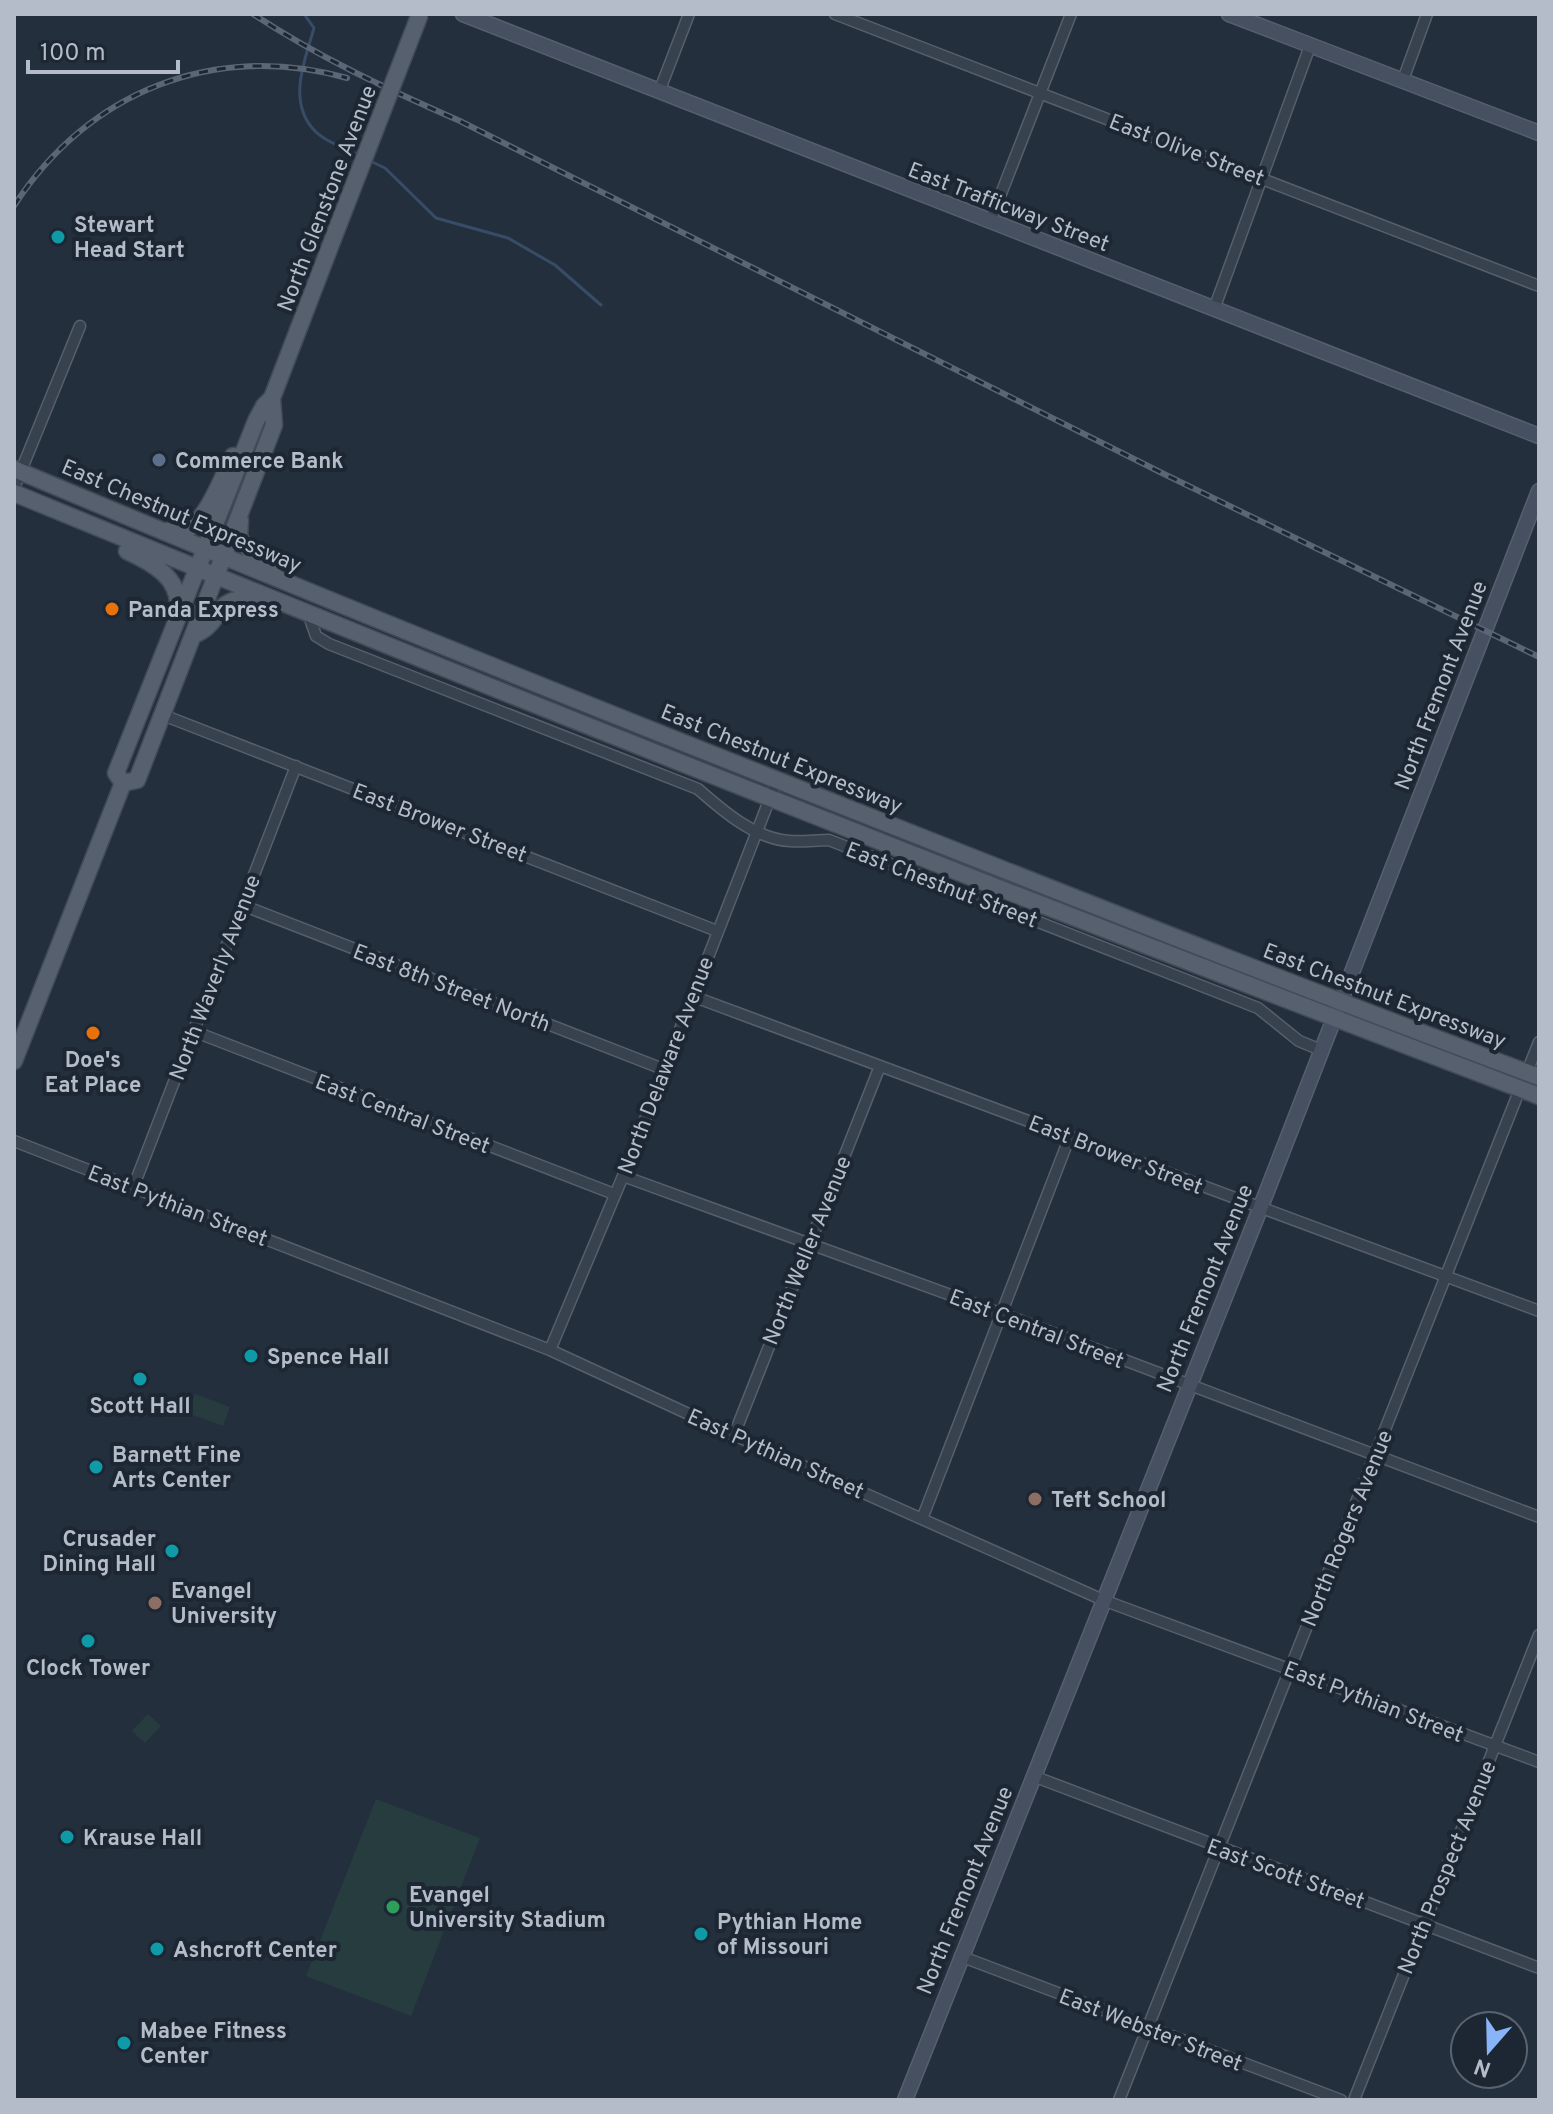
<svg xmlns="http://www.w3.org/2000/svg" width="1553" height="2114" font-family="Overpass,sans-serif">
  <rect width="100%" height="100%" fill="#242f3e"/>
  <!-- pitch -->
  <path fill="#263c3f" d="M195,1394l35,13 -7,19 -35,-13z
    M148,1714l13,12 -16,17 -13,-12z
    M376,1799l104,39 -69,178 -105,-40z"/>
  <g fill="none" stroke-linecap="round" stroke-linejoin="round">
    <!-- stream -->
    <path stroke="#394c67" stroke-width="3" d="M304,14l10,14c-9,32 -27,73 0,102 10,11 30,18 44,25
      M368,160l17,8 51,50 72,20 47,27 46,40"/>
    <!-- street casing -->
    <g stroke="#565f6c" stroke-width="13">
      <path id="street" d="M835,14l704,272
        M1403,80l24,-66
        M659,92l30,-78
        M990,222l81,-208
        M1214,309l96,-263
        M14,488l66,-162
        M308,613l8,23 13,8 369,145c25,22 57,50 92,52 13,1 26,-1 39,-1l429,168 41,33 22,9
        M163,715l554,216
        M242,905l421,164
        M692,996l847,315
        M193,1031l421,163
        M1527,1072l12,-30
        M14,1141l536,209 184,85 369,165 436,162
        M623,1176l377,137 539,204
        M133,1188l163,-422
        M550,1350l73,-174 154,-396
        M734,1435l146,-369
        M922,1519l148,-383
        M1033,1776l506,192
        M960,1956l381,144
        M1119,2100l401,-1011
        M1354,2100l185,-465"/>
    </g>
    <!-- secondary casing -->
    <g stroke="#565f6c" stroke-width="17">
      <path id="secondary" d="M463,14l1076,422
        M1229,14l310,119
        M905,2100l355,-891 279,-718"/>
    </g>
    <!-- primary casing -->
    <g stroke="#414a57" stroke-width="19">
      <path id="primary" d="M14,469c299,126 600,247 902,366 207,82 414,164 623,242
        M14,493c505,208 1014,409 1525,603
        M240,520l-1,18 18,21 16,9
        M167,531c6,0 12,2 19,-1 20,-8 37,-54 47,-74
        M127,551c26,12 54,27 51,59
        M196,634c31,-14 13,-41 66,-33
        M123,783l-7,-10 140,-352 8,-15 8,-8 64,-167
        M123,783l14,-3 137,-355 -2,-27
        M14,1061l109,-278"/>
    </g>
    <!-- street -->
    <use href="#street" stroke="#38414e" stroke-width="10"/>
    <!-- secondary -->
    <use href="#secondary" stroke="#465061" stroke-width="14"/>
    <!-- primary -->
    <use href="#primary" stroke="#56606e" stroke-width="16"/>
    <!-- rail casing -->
    <g stroke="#5a6575" stroke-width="6">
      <path id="rail" d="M253,14c67,44 134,75 207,107l702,352 377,184
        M14,206c74,-115 201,-165 333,-128"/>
    </g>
    <!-- rail -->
    <use href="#rail" stroke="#1d2633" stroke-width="3" stroke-dasharray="9" stroke-linecap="butt"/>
    <!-- primary-bridge casing -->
    <g stroke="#414a57" stroke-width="19" stroke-linecap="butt">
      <path id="primary-bridge" d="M336,231l84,-217"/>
    </g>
    <!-- primary-bridge -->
    <use href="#primary-bridge" stroke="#56606e" stroke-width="16"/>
  </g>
  <!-- markers -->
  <g fill="#0f9aa8" stroke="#1d2633" stroke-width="3">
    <circle cx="58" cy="237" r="8"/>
    <circle cx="251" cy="1356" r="8"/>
    <circle cx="140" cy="1379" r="8"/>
    <circle cx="96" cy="1467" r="8"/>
    <circle cx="172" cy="1551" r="8"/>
    <circle cx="88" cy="1641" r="8"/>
    <circle cx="67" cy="1837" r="8"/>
    <circle cx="701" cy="1934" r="8"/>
    <circle cx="157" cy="1949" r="8"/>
    <circle cx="124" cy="2043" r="8"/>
  </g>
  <circle fill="#5c6f8a" stroke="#1d2633" stroke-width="3" cx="159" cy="460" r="8"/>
  <g fill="#e8710a" stroke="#1d2633" stroke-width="3">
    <circle cx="112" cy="609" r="8"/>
    <circle cx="93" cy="1033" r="8"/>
  </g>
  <g fill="#8d6e63" stroke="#1d2633" stroke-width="3">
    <circle cx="1035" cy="1499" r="8"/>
    <circle cx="155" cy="1603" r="8"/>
  </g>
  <circle fill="#2e9e5b" stroke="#1d2633" stroke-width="3" cx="393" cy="1907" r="8"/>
  <g text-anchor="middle" stroke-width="8" stroke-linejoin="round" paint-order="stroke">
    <!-- street labels -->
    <g font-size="22" fill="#b4bcc9" stroke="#1d2633">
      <text transform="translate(1187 149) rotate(21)" y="8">East Olive Street</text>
      <text transform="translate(326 198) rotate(-69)" y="8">North Glenstone Avenue</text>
      <text transform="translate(1009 206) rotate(21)" y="8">East Trafficway Street</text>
      <text transform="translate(182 515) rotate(23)" y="8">East Chestnut Expressway</text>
      <text transform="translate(1440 685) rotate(-69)" y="8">North Fremont Avenue</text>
      <text transform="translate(782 758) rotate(22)" y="8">East Chestnut Expressway</text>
      <text transform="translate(440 822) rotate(21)" y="8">East Brower Street</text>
      <text transform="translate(942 884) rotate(21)" y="8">East Chestnut Street</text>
      <text transform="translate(214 977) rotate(-69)" y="8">North Waverly Avenue</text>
      <text transform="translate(452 987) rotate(21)" y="8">East 8th Street North</text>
      <text transform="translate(1385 995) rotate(21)" y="8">East Chestnut Expressway</text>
      <text transform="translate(665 1065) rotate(-69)" y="8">North Delaware Avenue</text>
      <text transform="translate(403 1113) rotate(21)" y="8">East Central Street</text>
      <text transform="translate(1116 1154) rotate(21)" y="8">East Brower Street</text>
      <text transform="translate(178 1205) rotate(21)" y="8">East Pythian Street</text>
      <text transform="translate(806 1250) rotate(-68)" y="8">North Weller Avenue</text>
      <text transform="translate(1204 1288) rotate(-68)" y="8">North Fremont Avenue</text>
      <text transform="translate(1037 1328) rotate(21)" y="8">East Central Street</text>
      <text transform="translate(776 1453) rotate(24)" y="8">East Pythian Street</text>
      <text transform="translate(1346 1528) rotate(-68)" y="8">North Rogers Avenue</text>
      <text transform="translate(1374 1701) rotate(21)" y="8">East Pythian Street</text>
      <text transform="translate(1446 1867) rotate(-68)" y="8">North Prospect Avenue</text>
      <text transform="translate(1286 1873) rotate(20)" y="8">East Scott Street</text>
      <text transform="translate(964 1890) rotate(-68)" y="8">North Fremont Avenue</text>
      <text transform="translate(1151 2029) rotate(21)" y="8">East Webster Street</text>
    </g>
    <!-- poi labels -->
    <g font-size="22" font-weight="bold" fill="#b4bcc9" stroke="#1d2633" text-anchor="start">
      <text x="74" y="232">Stewart<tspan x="74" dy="25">Head Start</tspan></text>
      <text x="175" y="468">Commerce Bank</text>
      <text x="128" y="617">Panda Express</text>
      <text x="93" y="1067" text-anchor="middle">Doe's<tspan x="93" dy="25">Eat Place</tspan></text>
      <text x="267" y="1364">Spence Hall</text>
      <text x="140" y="1413" text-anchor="middle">Scott Hall</text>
      <text x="112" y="1462">Barnett Fine<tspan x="112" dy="25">Arts Center</tspan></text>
      <text x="1051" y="1507">Teft School</text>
      <text x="156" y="1546" text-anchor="end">Crusader<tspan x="156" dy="25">Dining Hall</tspan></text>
      <text x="171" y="1598">Evangel<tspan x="171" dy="25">University</tspan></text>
      <text x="88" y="1675" text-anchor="middle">Clock Tower</text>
      <text x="83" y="1845">Krause Hall</text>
      <text x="409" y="1902">Evangel<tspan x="409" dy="25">University Stadium</tspan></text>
      <text x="717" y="1929">Pythian Home<tspan x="717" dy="25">of Missouri</tspan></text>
      <text x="173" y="1957">Ashcroft Center</text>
      <text x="140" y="2038">Mabee Fitness<tspan x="140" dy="25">Center</tspan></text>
    </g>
  </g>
  <!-- border -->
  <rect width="1553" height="2114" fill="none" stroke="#b4bcc9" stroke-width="32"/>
  <!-- north arrow -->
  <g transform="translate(1489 2050) rotate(200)"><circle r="38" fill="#1d2633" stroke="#59626f" stroke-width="2"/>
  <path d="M0-6L14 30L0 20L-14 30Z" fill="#8ab4f8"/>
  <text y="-12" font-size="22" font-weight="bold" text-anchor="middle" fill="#b4bcc9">N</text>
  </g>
  <!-- scale -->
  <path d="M28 60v12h150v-12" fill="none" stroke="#b4bcc9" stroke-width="4"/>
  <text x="40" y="60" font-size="24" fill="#b4bcc9" stroke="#1d2633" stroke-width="6" paint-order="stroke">100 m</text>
</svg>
